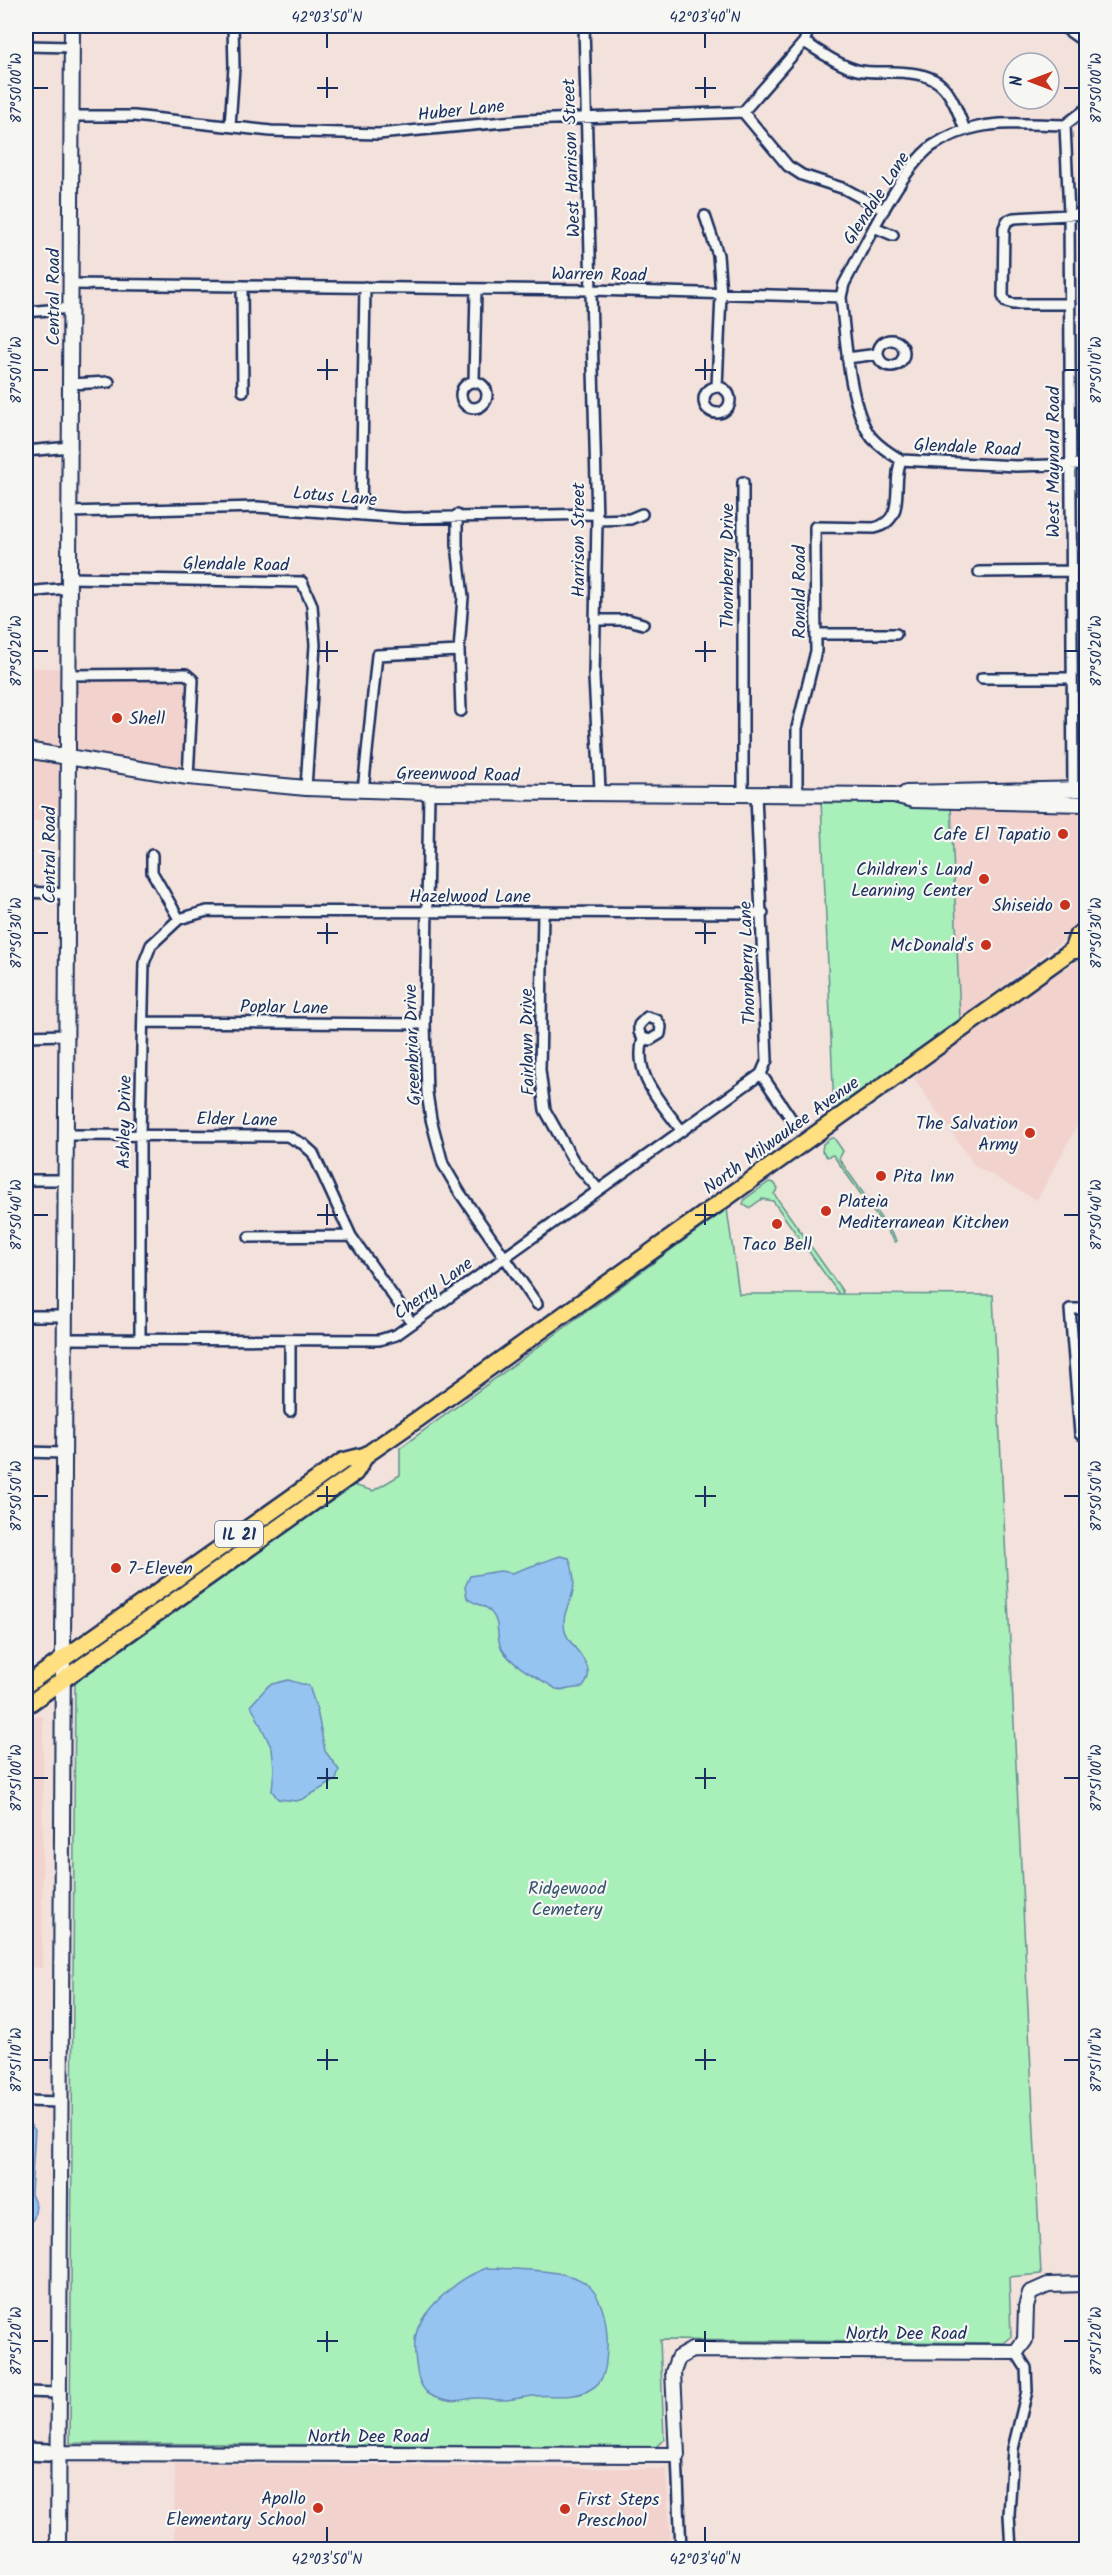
<svg xmlns="http://www.w3.org/2000/svg" width="1112" height="2575" font-family="Kalam,sans-serif">
  <rect width="100%" height="100%" fill="#f3e1dc"/>
  <filter id="ink" filterUnits="userSpaceOnUse"><feTurbulence type="fractalNoise" baseFrequency=".0167" numOctaves="2"/><feDisplacementMap in="SourceGraphic" scale="12" xChannelSelector="R" yChannelSelector="G"/><feConvolveMatrix kernelMatrix="1 2 1 2 8 2 1 2 1" color-interpolation-filters="sRGB"/></filter>
  <g filter="url(#ink)">
    <!-- built -->
    <path fill="#f1d2cd" d="M26,667l65,3h97l10,8 -1,94 -139,-23v73l-32,-2z
      M951,805l135,4v114l-126,96z
      M1086,955v154l-49,91 -62,-34 -62,-89 79,-59z
      M31,1716h12l-1,252 -16,-1v-247z
      M175,2464l491,5 5,80h-497z"/>
    <!-- green -->
    <path fill="#a9efba" stroke="#628f8c" stroke-width="1.5" d="M821,800l130,5 9,214 -126,91z
      M831,1138h3l9,13 -4,8 58,82 -2,1 -62,-87 -6,2 -5,-6 1,-7z
      M769,1182l5,1 4,5 -4,6 69,98 -2,2 152,1 48,979 -32,3 2,60 -7,6 -344,-3 4,99 -8,8 -586,-4 5,-763 275,-196 23,7 27,-16v-27l327,-239 12,85h100l-66,-93 -11,-2 -13,9 -6,-4 2,-5z"/>
    <!-- water -->
    <path fill="#96c4f1" stroke="#6588b6" stroke-width="1.5" d="M560,1556l9,2c4,9 6,24 4,33 -3,14 -12,23 -8,40 3,16 36,34 18,56l-21,3 -6,-1c-17,-11 -43,-22 -54,-40 -8,-13 1,-26 -14,-40 -6,-5 -15,-5 -21,-11l-2,-11 5,-11 30,-5 12,2z
      M288,1680l21,6 8,24 8,41 14,19 -3,10 -33,19 -7,2 -18,-2 -6,-8 2,-23 -2,-19 -21,-44 18,-20z
      M27,2121l8,9 -4,64 5,12 -2,12 -8,10z
      M487,2268c24,1 80,1 98,15 19,13 23,45 22,66 -1,15 -1,32 -16,40 -17,11 -38,5 -58,7 -10,1 -21,4 -31,4 -8,0 -15,-2 -23,-2 -10,-1 -22,5 -31,2 -7,-1 -20,-6 -24,-11 -6,-8 -7,-16 -8,-26 -5,-29 3,-44 23,-64 15,-14 28,-24 48,-31z"/>
    <g fill="none" stroke-linecap="round" stroke-linejoin="round">
      <!-- street casing -->
      <g stroke="#1b2f5e" stroke-width="14">
        <path id="street" d="M584,26l13,494 -3,157 6,112
          M1062,26l24,17
          M804,42c17,10 34,23 53,28 12,3 25,2 37,2 49,1 55,16 71,58
          M26,46l46,1
          M743,112l45,54 14,9 43,14 39,21
          M72,116h62l137,15 107,3 148,-14 217,-8 61,-70 6,-16
          M1065,125c-28,0 -59,-4 -87,2 -15,3 -32,10 -46,19 -32,24 -68,101 -88,138l-3,13c4,36 8,113 31,141 8,9 19,16 29,22l115,6 70,-2
          M1065,125l4,89 4,575
          M1065,125l21,-16
          M230,126l4,-59 -1,-41
          M705,216l13,39 3,39 -4,93
          M874,227l19,8
          M71,284l521,6 249,7
          M242,286l1,105
          M1070,304h-57l-7,-2 -3,-6 1,-68 3,-7 7,-3 72,-4
          M26,312l45,-4
          M878 353a13 13 0 1 1 26 0a13 13 0 1 1-26 0Z
          M847,358l31,-4
          M474,381l2,-92
          M461 395a13 13 0 1 1 26 0a13 13 0 1 1-26 0Z
          M70,384l39,-2
          M704 400a13 13 0 1 1 26 0a13 13 0 1 1-26 0Z
          M26,451l44,-4
          M69,512l188,-5 146,11 194,-4
          M361,515l4,-228
          M457,515v30l6,52 -4,54 2,60
          M597,520l33,-1 12,-5
          M979,572l92,-1
          M69,578l233,4 10,23 3,40 -9,143
          M26,592l43,-4
          M596,620h33l14,4
          M816,634h80
          M68,675l118,-1 7,6 -5,97
          M982,678h89
          M363,791l14,-136 82,-4
          M429,792l-4,232 2,69 4,26 12,45 17,29 77,111
          M743,794v-312
          M756,794l11,266 -6,14 31,46
          M797,794v-66l19,-77 -1,-124 59,1c34,-8 17,-44 27,-68
          M152,855v17l27,47
          M26,892l41,2
          M543,913l-3,157 5,40 28,50 25,29
          M143,1022l282,2
          M26,1036l40,-1
          M643,1038l7,2 10,-6 1,-7 -4,-7 -10,-3 -8,8v7l4,6c-10,39 17,62 38,92
          M65,1135l222,1 16,8 10,9 38,83 61,87
          M26,1180h39
          M249,1237l102,-1
          M1086,1309h-16l10,125h6
          M26,1316h38
          M64,1339l315,1 17,-5 365,-261
          M140,1339v-205l4,-171 7,-18 28,-26 28,-8 556,2
          M290,1340v71
          M26,1452l37,1
          M1086,1524v22
          M26,2101l34,1
          M26,2392l32,1
          M26,2448l22,1 10,4
          M26,2455l22,1 10,-3
          M677,2455l4,95
          M1011,2550l-2,-35 4,-66 14,-58 -1,-23 -10,-16"/>
      </g>
      <!-- secondary casing -->
      <g stroke="#1b2f5e" stroke-width="18">
        <path id="secondary" d="M26,750l162,27 118,11 123,4 465,3 19,5 173,4
          M906,793l180,-4
          M58,2453l619,2 -4,-83 5,-14 14,-8 324,2 9,-12 1,-33 4,-14 18,-8 38,-1
          M58,2550l14,-2524"/>
      </g>
      <!-- primary casing -->
      <g stroke="#1b2f5e" stroke-width="20">
        <path id="primary" d="M1072,950l5,-14 9,-7
          M26,1685l317,-224 23,-6 52,-36 653,-468 15,-2
          M26,1706l329,-233 11,-18"/>
      </g>
      <!-- street -->
      <use href="#street" stroke="#f6f6f2" stroke-width="9"/>
      <!-- secondary -->
      <use href="#secondary" stroke="#f6f6f2" stroke-width="14"/>
      <!-- primary -->
      <use href="#primary" stroke="#ffdf80" stroke-width="15"/>
    </g>
  </g>
  <!-- ticks -->
  <path fill="none" stroke="#1b2f5e" stroke-width="2" d="M327,33v15M705,33v15M327,77v21M705,77v21M33,88h15M317,88h21M695,88h21M1064,88h15M327,359v21M705,359v21M33,370h15M317,370h21M695,370h21M1064,370h15M327,641v21M705,641v21M33,651h15M317,651h21M695,651h21M1064,651h15M327,923v21M705,923v21M33,933h15M317,933h21M695,933h21M1064,933h15M327,1204v21M705,1204v21M33,1215h15M317,1215h21M695,1215h21M1064,1215h15M327,1486v21M705,1486v21M33,1496h15M317,1496h21M695,1496h21M1064,1496h15M327,1768v21M705,1768v21M33,1778h15M317,1778h21M695,1778h21M1064,1778h15M327,2049v21M705,2049v21M33,2060h15M317,2060h21M695,2060h21M1064,2060h15M327,2331v21M705,2331v21M33,2341h15M317,2341h21M695,2341h21M1064,2341h15M327,2527v15M705,2527v15"/>
  <!-- markers -->
  <g fill="#c8321e" stroke="#f6f6f2" stroke-width="2">
    <circle cx="117" cy="718" r="6"/>
    <circle cx="1063" cy="834" r="6"/>
    <circle cx="984" cy="879" r="6"/>
    <circle cx="1065" cy="905" r="6"/>
    <circle cx="986" cy="945" r="6"/>
    <circle cx="1030" cy="1133" r="6"/>
    <circle cx="881" cy="1176" r="6"/>
    <circle cx="826" cy="1211" r="6"/>
    <circle cx="777" cy="1224" r="6"/>
    <circle cx="116" cy="1568" r="6"/>
    <circle cx="318" cy="2508" r="6"/>
    <circle cx="565" cy="2509" r="6"/>
  </g>
  <g text-anchor="middle" stroke-width="4.5" stroke-linejoin="round" paint-order="stroke">
    <!-- shield labels -->
    <rect fill="#f6f6f2" stroke="#5d6b8a" stroke-width="1.5" x="215" y="1521" width="48" height="26" rx="4.5"/>
    <g font-size="16" font-weight="bold" fill="#1b2f5e">
      <text x="239" y="1540">IL 21</text>
    </g>
    <!-- street labels -->
    <g font-size="18" fill="#1b2f5e" stroke="#f6f6f2">
      <text transform="translate(461 110) rotate(-6)" y="6">Huber Lane</text>
      <text transform="translate(571 158) rotate(-92)" y="6">West Harrison Street</text>
      <text transform="translate(876 198) rotate(-57)" y="6">Glendale Lane</text>
      <text transform="translate(599 274) rotate(1)" y="6">Warren Road</text>
      <text transform="translate(53 297) rotate(-90)" y="6">Central Road</text>
      <text transform="translate(967 447) rotate(3)" y="6">Glendale Road</text>
      <text transform="translate(1053 462) rotate(-90)" y="6">West Maynard Road</text>
      <text transform="translate(335 496) rotate(5)" y="6">Lotus Lane</text>
      <text transform="translate(578 540) rotate(-90)" y="6">Harrison Street</text>
      <text transform="translate(236 564) rotate(1)" y="6">Glendale Road</text>
      <text transform="translate(727 566) rotate(-90)" y="6">Thornberry Drive</text>
      <text transform="translate(799 592) rotate(-90)" y="6">Ronald Road</text>
      <text transform="translate(458 774) rotate(1)" y="6">Greenwood Road</text>
      <text transform="translate(49 855) rotate(-90)" y="6">Central Road</text>
      <text x="470" y="902">Hazelwood Lane</text>
      <text transform="translate(747 963) rotate(-92)" y="6">Thornberry Lane</text>
      <text transform="translate(284 1007) rotate(1)" y="6">Poplar Lane</text>
      <text transform="translate(527 1042) rotate(-91)" y="6">Fairlawn Drive</text>
      <text transform="translate(412 1045) rotate(-92)" y="6">Greenbriar Drive</text>
      <text transform="translate(237 1119) rotate(1)" y="6">Elder Lane</text>
      <text transform="translate(124 1122) rotate(-89)" y="6">Ashley Drive</text>
      <text transform="translate(781 1135) rotate(-36)" y="6">North Milwaukee Avenue</text>
      <text transform="translate(433 1288) rotate(-36)" y="6">Cherry Lane</text>
      <text x="906" y="2339">North Dee Road</text>
      <text x="368" y="2442">North Dee Road</text>
    </g>
    <!-- poi labels -->
    <g font-size="18" fill="#1b2f5e" stroke="#f6f6f2" text-anchor="end">
      <text x="129" y="724" text-anchor="start">Shell</text>
      <text x="1051" y="840">Cafe El Tapatio</text>
      <text x="972" y="875">Children's Land<tspan x="972" dy="21">Learning Center</tspan></text>
      <text x="1053" y="911">Shiseido</text>
      <text x="974" y="951">McDonald's</text>
      <text x="1018" y="1129">The Salvation<tspan x="1018" dy="21">Army</tspan></text>
      <text x="893" y="1182" text-anchor="start">Pita Inn</text>
      <text x="838" y="1207" text-anchor="start">Plateia<tspan x="838" dy="21">Mediterranean Kitchen</tspan></text>
      <text x="777" y="1250" text-anchor="middle">Taco Bell</text>
      <text x="128" y="1574" text-anchor="start">7-Eleven</text>
      <text x="306" y="2504">Apollo<tspan x="306" dy="21">Elementary School</tspan></text>
      <text x="577" y="2505" text-anchor="start">First Steps<tspan x="577" dy="21">Preschool</tspan></text>
    </g>
    <!-- park labels -->
    <g font-size="18" fill="#375570" stroke="#f6f6f2">
      <text x="567" y="1894">Ridgewood<tspan x="567" dy="21">Cemetery</tspan></text>
    </g>
  </g>
  <!-- margin -->
  <rect width="1112" height="2575" fill="none" stroke="#f6f6f2" stroke-width="66"/>
  <!-- north arrow -->
  <g transform="translate(1031 81) rotate(270)"><circle r="28" fill="#f6f6f2" stroke="#9ea6b7" stroke-width="1.5"/>
  <path d="M0-4.5L10 22L0 15L-10 22Z" fill="#c8321e"/>
  <text y="-9" font-size="16" font-weight="bold" text-anchor="middle" fill="#1b2f5e">N</text>
  </g>
  <rect x="33" y="33" width="1046" height="2509" fill="none" stroke="#1b2f5e" stroke-width="2"/>
  <g font-size="15" text-anchor="middle" fill="#1b2f5e">
    <text x="327" y="22">42°03'50"N</text>
    <text x="705" y="22">42°03'40"N</text>
    <text transform="translate(1096 88) rotate(-90)" y="5">87°50'00"W</text>
    <text transform="translate(16 88) rotate(-90)" y="5">87°50'00"W</text>
    <text transform="translate(1096 370) rotate(-90)" y="5">87°50'10"W</text>
    <text transform="translate(16 370) rotate(-90)" y="5">87°50'10"W</text>
    <text transform="translate(1096 651) rotate(-90)" y="5">87°50'20"W</text>
    <text transform="translate(16 651) rotate(-90)" y="5">87°50'20"W</text>
    <text transform="translate(1096 933) rotate(-90)" y="5">87°50'30"W</text>
    <text transform="translate(16 933) rotate(-90)" y="5">87°50'30"W</text>
    <text transform="translate(1096 1215) rotate(-90)" y="5">87°50'40"W</text>
    <text transform="translate(16 1215) rotate(-90)" y="5">87°50'40"W</text>
    <text transform="translate(1096 1496) rotate(-90)" y="5">87°50'50"W</text>
    <text transform="translate(16 1496) rotate(-90)" y="5">87°50'50"W</text>
    <text transform="translate(16 1778) rotate(-90)" y="5">87°51'00"W</text>
    <text transform="translate(1096 1778) rotate(-90)" y="5">87°51'00"W</text>
    <text transform="translate(1096 2060) rotate(-90)" y="5">87°51'10"W</text>
    <text transform="translate(16 2060) rotate(-90)" y="5">87°51'10"W</text>
    <text transform="translate(16 2341) rotate(-90)" y="5">87°51'20"W</text>
    <text transform="translate(1096 2341) rotate(-90)" y="5">87°51'20"W</text>
    <text x="327" y="2564">42°03'50"N</text>
    <text x="705" y="2564">42°03'40"N</text>
  </g>
</svg>
